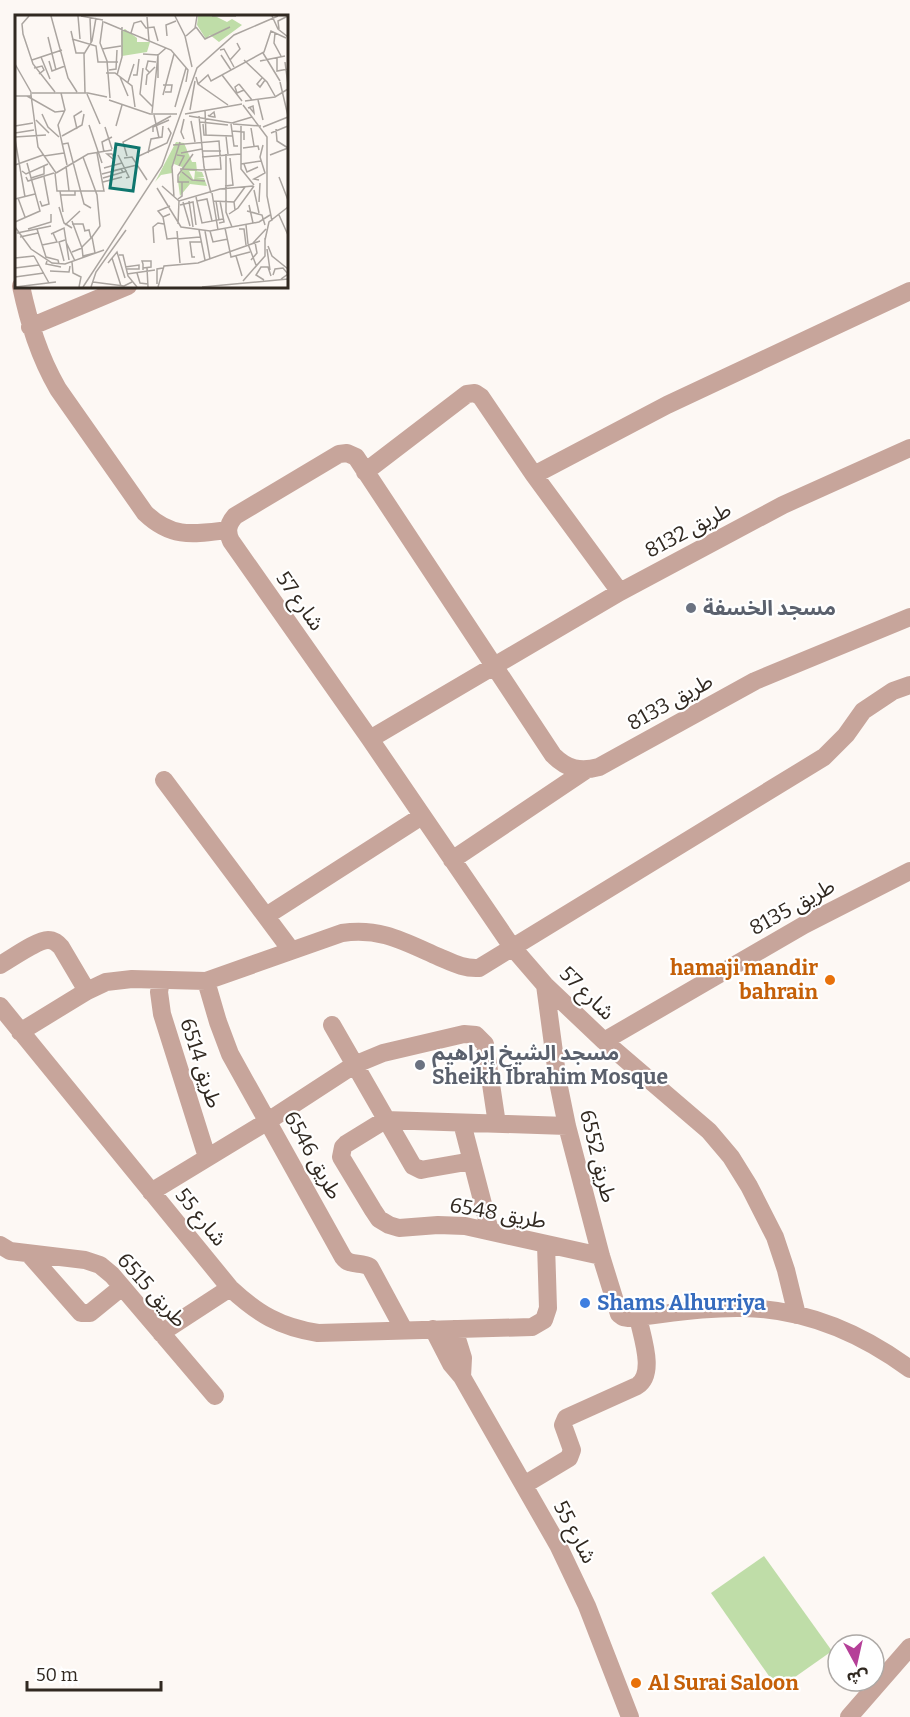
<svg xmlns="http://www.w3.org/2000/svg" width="910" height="1717" font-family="Bitter,'Noto Sans Arabic',serif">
  <rect width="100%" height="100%" fill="#fdf8f4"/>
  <!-- green -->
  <path fill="#bfdda8" d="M764,1556l68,95 -54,38 -67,-96z"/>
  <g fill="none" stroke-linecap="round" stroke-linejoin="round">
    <!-- minor -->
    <path stroke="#c7a59b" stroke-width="18" d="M21,286c8,37 18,70 37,103l87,124c27,26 49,21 83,17
      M30,327l98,-41
      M365,472l102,-78 8,-1 6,4 53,78 86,117
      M534,475l133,-70 243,-114
      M370,739l250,-147 163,-87 127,-57
      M164,780l127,170
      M452,860l134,-90
      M266,916l156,-100
      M0,965c11,-6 37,-25 48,-25 6,0 9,3 13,7l26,44
      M161,981l-2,11 3,22 45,143
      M206,981l12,41 12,32 113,203c7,10 18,4 27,10l34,63
      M545,985l13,97 9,44 34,130 18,58 4,3 6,1c38,-4 76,-11 115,-10 61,1 117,25 166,61
      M0,1006l230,282c28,26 50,39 88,45l214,-6 12,-7 4,-12 -2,-64
      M332,1025l81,141 8,4 5,-1 46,-8
      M20,1032l67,-41 19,-9 26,-3 74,2 136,-48c38,-6 63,9 97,24 14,6 25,12 40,11l345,-211 22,-22 17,-24 30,-20 17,-6
      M604,1041l200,-116 106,-54
      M462,1123l28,108
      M567,1126l-182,-6 -39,24 -3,3 -2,10 32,53 6,9 10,6 10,3 39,-3 27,1 136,30
      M151,1192l117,-71 86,-56 29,-12 81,-19 12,1 9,9 12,80
      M0,1245l10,6 75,9 15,5 12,10 103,121
      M29,1254l52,59h9l32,-26
      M797,1315l-11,-45 -11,-33 -26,-51 -18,-29 -22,-26 -105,-90 -59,-56 -33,-38 -142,-208 -139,-198c-5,-10 -3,-17 4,-25l104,-62 8,-1 9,4 197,298c14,14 27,17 46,12l156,-86 155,-64
      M433,1329l18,35 11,13 96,168 29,61 43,111
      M454,1329l9,29 -1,19
      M161,1333l69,-45
      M524,1485l45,-27 3,-8 -9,-25 3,-7 71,-32c19,-12 5,-49 1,-69
      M849,1717l61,-70"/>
  </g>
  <!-- markers -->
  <g fill="#6b7280" stroke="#fff" stroke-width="2">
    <circle cx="691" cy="608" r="6"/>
    <circle cx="420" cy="1065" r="6"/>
  </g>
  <g fill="#e8710a" stroke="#fff" stroke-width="2">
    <circle cx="830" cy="980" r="6"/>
    <circle cx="636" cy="1683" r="6"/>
  </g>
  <circle fill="#3f7fe0" stroke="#fff" stroke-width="2" cx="585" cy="1303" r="6"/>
  <g text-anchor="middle" stroke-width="4.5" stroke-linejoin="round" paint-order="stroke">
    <!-- street labels -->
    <g font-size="21" fill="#312921" stroke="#fff">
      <text transform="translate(688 530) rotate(-28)" y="7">طريق 8132</text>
      <text transform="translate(300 601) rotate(55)" y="7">شارع 57</text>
      <text transform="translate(670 702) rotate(-29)" y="7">طريق 8133</text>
      <text transform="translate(792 907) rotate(-29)" y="7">طريق 8135</text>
      <text transform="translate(587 993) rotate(44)" y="7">شارع 57</text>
      <text transform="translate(201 1063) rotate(72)" y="7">طريق 6514</text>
      <text transform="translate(313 1155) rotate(61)" y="7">طريق 6546</text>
      <text transform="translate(598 1156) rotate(76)" y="7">طريق 6552</text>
      <text transform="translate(498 1213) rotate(10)" y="7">طريق 6548</text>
      <text transform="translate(201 1217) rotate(51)" y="7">شارع 55</text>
      <text transform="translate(152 1290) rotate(48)" y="7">طريق 6515</text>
      <text transform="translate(575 1532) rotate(62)" y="7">شارع 55</text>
    </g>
    <!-- worship labels -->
    <g font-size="21" font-weight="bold" fill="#5b616d" stroke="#fff" text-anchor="start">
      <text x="703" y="615">مسجد الخسفة</text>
      <text x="432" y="1060">مسجد الشيخ إبراهيم<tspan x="432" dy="24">Sheikh Ibrahim Mosque</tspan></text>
    </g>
    <!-- food labels -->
    <g font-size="21" font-weight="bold" fill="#c56008" stroke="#fff" text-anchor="end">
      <text x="818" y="975">hamaji mandir<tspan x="818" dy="24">bahrain</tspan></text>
      <text x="648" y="1690" text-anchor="start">Al Surai Saloon</text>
    </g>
    <!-- shop labels -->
    <g font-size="21" font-weight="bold" fill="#366cbe" stroke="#fff" text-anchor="start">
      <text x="597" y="1310">Shams Alhurriya</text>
    </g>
  </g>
  <!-- overview -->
  <g transform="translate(15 15)">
    <rect width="273" height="273" fill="#fdf8f4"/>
    <path d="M183,1h17l12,6 5,-3 10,6 -23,17 -9,-7 -4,4 -9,-14zM110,14l12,9v4h13l-3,10 -25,4 -1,-25zM161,127l8,1 8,19h4l1,9h-8l5,10 1,-10 7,1 2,5 -8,1h8l3,8 -17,-2 -10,12 -2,-15 4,-14 -8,-3 1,-7 -3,9v7l-11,2 -6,7z" fill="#bfdda8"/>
    <path fill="none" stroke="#aba5a0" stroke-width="1.5" d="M14,1l-7,8 1,10 10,30 22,28M36,1l17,62 9,14M63,1l2,23M66,1l22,4M160,1l10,20 7,31M197,1h24M257,1l6,13 10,8M132,2l2,24M75,3l1,24M88,6l-3,22 7,18 3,37M89,7l67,28 17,20 -2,12M181,12l9,12 25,-12M264,14l-1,-8 10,-5M56,16l5,22h8M116,18l3,-10 7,-2 5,7 8,-1 4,14M260,18l-1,10 7,13M152,21l-1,-11 10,-4M171,21l9,-8 2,-12M33,22l8,33M57,24l24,7 2,16h20M87,34l19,-3M205,35l4,-1 10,18M248,38l17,28M128,39l15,1 8,-7M143,39v24M206,40l10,15M26,42l9,22M262,43v13l11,-2M17,45l30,-10M215,45l10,-11 -3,-6M229,45l23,22 8,14M34,46l3,10 13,-5M245,46l25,-5M270,47l3,23M0,49l16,28M19,53l8,-2 2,4 -5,4M128,53l-3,26 13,13M94,55l7,-1 1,-19M134,57l-3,-3 2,-8 8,1M91,58h9l17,13 3,21M102,60l5,-18v-30M118,60h4l2,-16M207,60l20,26M105,62l8,19M181,62l2,7 30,21M247,63l-5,6 3,3 5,-7M113,67l6,-18M265,67l8,34M183,69l10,-9 3,6 53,-29 7,-21 15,7M224,69l13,16M224,69l-4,3 2,6 7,-3M131,70l1,-10 8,-8M148,70h9l-1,7h-6M17,78h56l19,4M46,78l4,17 -7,15 9,40M70,78l-1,-39 8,-13 4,-23M72,79l13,30M16,80l7,52 18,26M148,80l11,-41M0,81h16v-4M12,81l28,16 9,-1M94,85l41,14h27M243,85l5,20M230,86l30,-4 13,-8M228,90l24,32v59l5,25M160,92l11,-39M233,93l5,-2 1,7 -4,-5M175,95l5,-29M190,95l1,25M137,98l6,-58M27,99l6,13 11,10M170,99l57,-10M139,100l5,23M193,100l1,1 5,1h1l-1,-5 -5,4M174,101l43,7 20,-6M184,101l5,51 7,26M21,105l13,13M176,106l4,21M185,107l28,3M188,109l1,11 28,1M216,109l3,22h4M218,109l28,2M74,110l13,38M0,111l18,-3M101,111l6,-21M226,111v43l13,16M90,112l7,22M248,112l25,-10M236,113l3,18M62,114l-3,-13 8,-5M261,114l1,12 11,7M217,116l12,1v8M138,117v-5l16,-7M0,118l19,-3M256,118l17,-7M47,121l20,-11 2,-11M211,121l2,18M0,122l31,-2M0,124l10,58M169,124l-3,-7 3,-13M48,129l5,-1 16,61 7,4M158,130l46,-4 2,28 -19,1M228,133l15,-2 1,4M187,136h19M89,137l-2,-10 10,-5M133,138l3,-14 11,-2 1,-11M166,138l21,-4M92,139h5l2,4 -1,1zM211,139v58l6,15M103,140l11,22 -3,1M162,140l7,1 -5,10M255,140l18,-7M29,141l20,-3M112,141l-4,-14 48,-26M124,141l28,-13 4,-10 -3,-5M187,142l39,-3M109,143l8,-1 15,23M226,149l20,-3M229,149l3,8 11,-5M0,150l28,-10M51,151l3,25M89,153l18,-5M165,154l22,1M7,156l4,3 22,-10M97,156l25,-6M167,157l10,8 13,1M40,158l2,18h47l-7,-38M41,158l32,-19 24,-4M87,159l19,-5 2,3M11,162l2,4 26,-8M264,162l9,23M16,163l13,-4v-9M88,163l24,-7M244,165l-5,-1 11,-6 -5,-16 3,-12M88,167l19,-5M174,167h-11v-7l15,-21M147,171l17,15 41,-12 33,-3M210,171l8,-1 -3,-27M142,173l24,39 29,4 49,-9 11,-7M239,175l5,23M45,176l3,21M197,178l6,37M45,180h15v-4M159,182l-2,-30 8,-25M181,182l6,26 21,-4M3,183l7,19M0,184l20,-5M163,184l4,-3v-14M25,186l2,5 7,-2 -5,-27M174,186l4,26M182,186l10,-2 5,22M198,186l21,1 1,8M201,186l3,19M168,187l7,24M219,187l11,-15M244,187l1,-19M165,190l13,-3 3,23M234,190l4,18M44,192l5,16 8,5M232,196l15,4 3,10M155,199l-7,3 4,22 10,-1M214,199l9,-6 16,-22M264,200l9,20M148,202l-5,-6 12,-5M57,206l10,27 -10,4M0,207l25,-11 -13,-48M204,208l5,-1 -4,-21M57,209h11l2,7M163,209l1,-23M50,210l15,-14M231,210l2,19M0,212l16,22 21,14 13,1 39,-14M210,213l5,24M13,214l23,-7v-8M22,214l9,28 12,3 1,4M224,214h5l2,16M184,215l6,30M162,216l3,32M190,216l5,28M195,216l3,11 15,-3M2,218l34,-7M36,219l13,-6 5,32M5,222l18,-4M162,224l23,-2M250,225l4,-18 19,-15M51,227l9,19M139,228l-1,-16 5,-4 6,1M238,228l13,-14M233,229l8,21M27,230l15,-3 -4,-9M253,231l4,10 16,13M252,234l3,21M215,237l1,5 19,-5M104,240h4l5,21 9,11M19,241l15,27M68,241l12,-3 -3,-16 8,-11 -3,-31 -14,-38M221,241l6,20M68,242l-1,-10 9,-9 -2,-8 -5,1M180,242h-3l-2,-15h11M0,243l19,-2M97,243l9,28M236,245l6,-7 -2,-11M32,246l-1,3 15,3M49,246l-5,-19 6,-2M57,247l1,11 8,4 -2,10M93,248l9,-11 8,26M110,252l14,-2v4h-12M0,253l24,-3M128,253l8,-1v-6h-9l1,3v6M132,253l1,19M35,256l19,1 1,-6M122,258l3,10 8,1M112,259l28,-4M258,260l2,-6 8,-1 5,6 -7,5M0,262l29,-4M249,265l-8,-5 5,-8h7l3,9M228,266l22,-25v-18M78,267l31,4 8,-4M142,269v-15l6,-1M0,272l41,-5M68,272l79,-121 35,-98 37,-33 44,-19M76,272l5,-15 30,-42M143,272l6,-21 34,-3 62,-22M187,272l86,-8"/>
    <path fill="#0f766e" fill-opacity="0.15" stroke="#0f766e" stroke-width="3" d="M101,129l23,4 -6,43 -23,-3z"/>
    <rect width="273" height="273" fill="none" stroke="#312921" stroke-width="3"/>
  </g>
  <!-- north arrow -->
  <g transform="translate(856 1663) rotate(172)"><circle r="28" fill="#ffffff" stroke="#ada9a6" stroke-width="1.5"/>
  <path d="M0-4.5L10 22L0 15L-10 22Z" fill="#b54098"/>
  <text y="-9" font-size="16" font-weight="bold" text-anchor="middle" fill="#312921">ش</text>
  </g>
  <!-- scale -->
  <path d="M27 1681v9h134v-9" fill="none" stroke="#312921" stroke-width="3"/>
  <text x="36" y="1681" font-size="18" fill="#312921" stroke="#ffffff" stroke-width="4.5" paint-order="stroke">50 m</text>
</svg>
